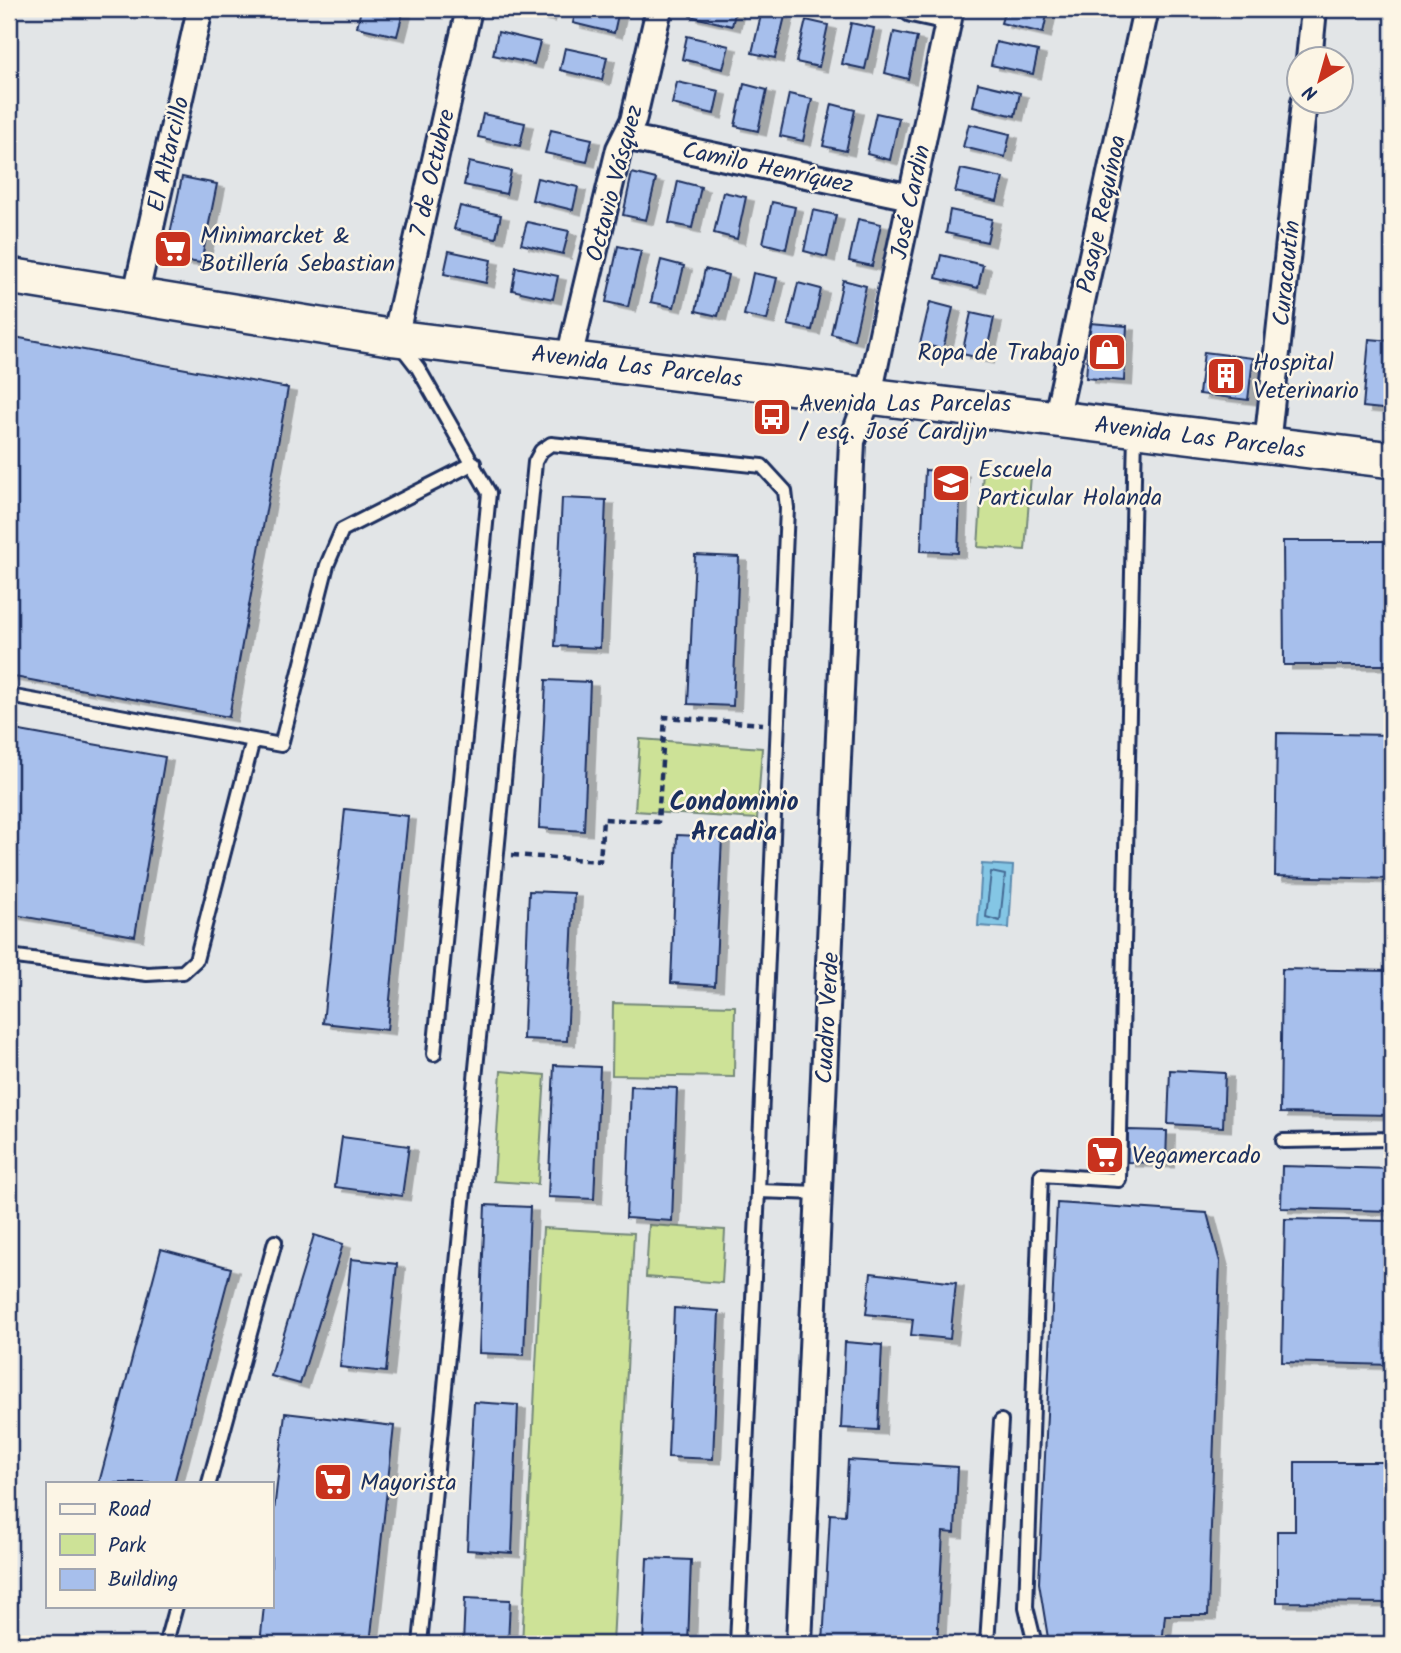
<svg xmlns="http://www.w3.org/2000/svg" width="1401" height="1653" font-family="Kalam,sans-serif">
  <defs>
    <filter id="shadow"><feDropShadow dx="8" dy="4.5" stdDeviation="0" flood-color="#0004"/></filter>
  </defs>
  <rect width="100%" height="100%" fill="#e2e5e7"/>
  <filter id="ink" filterUnits="userSpaceOnUse"><feTurbulence type="fractalNoise" baseFrequency=".0143" numOctaves="2"/><feDisplacementMap in="SourceGraphic" scale="14" xChannelSelector="R" yChannelSelector="G"/><feConvolveMatrix kernelMatrix="1 2 1 2 8 2 1 2 1" color-interpolation-filters="sRGB"/></filter>
  <g filter="url(#ink)">
    <!-- green -->
    <path fill="#cde297" stroke="#74887a" stroke-width="2" d="M983,471l48,4 -6,75 -47,-3z
      M640,739l122,9 -5,71 -122,-8z
      M613,1003l122,3 -1,71 -122,-2z
      M501,1071l44,4 -7,109 -44,-3z
      M649,1225l76,5 -3,53 -76,-6z
      M543,1228l91,5 -21,411h-91z"/>
    <!-- water -->
    <path fill="#84c6e5" stroke="#5a8aaf" stroke-width="2" d="M982,864l31,2 -4,62 -31,-2z"/>
    <g fill="none" stroke-linecap="round" stroke-linejoin="round">
      <!-- shore -->
      <path stroke="#456b94" stroke-width="2" d="M991,872l14,3 -5,46 -14,-4z"/>
    </g>
    <!-- building -->
    <path fill="#a7bfec" stroke="#1b2f5e" stroke-width="2" filter="url(#shadow)" d="M361,9l42,4 -6,23 -40,-9z
      M510,9h39l-2,8z
      M576,9l43,1 -5,23 -41,-10z
      M692,9h44l-4,17 -42,-10z
      M1005,9l43,1 -5,23 -42,-10z
      M762,11l23,5 -10,42 -23,-5z
      M806,20l22,5 -9,42 -23,-5z
      M851,23l23,5 -9,41 -23,-5z
      M498,32l42,10 -6,22 -41,-9z
      M894,32l23,5 -9,42 -23,-6z
      M687,36l42,10 -6,23 -41,-10z
      M996,42l42,9 -5,23 -42,-9z
      M565,48l42,9 -5,23 -42,-10z
      M677,82l42,9 -5,23 -42,-10z
      M978,83l42,10 -5,23 -42,-10z
      M744,84l23,6 -9,41 -23,-5z
      M789,94l23,5 -9,42 -23,-5z
      M832,104l23,6 -9,41 -23,-5z
      M876,113l23,5 -9,42 -23,-6z
      M483,114l42,9 -5,23 -42,-9z
      M969,124l41,10 -5,23 -42,-10z
      M551,130l41,9 -5,23 -42,-9z
      M469,162l42,9 -5,23 -42,-9z
      M961,169l42,9 -6,23 -42,-9z
      M632,173l24,6 -10,41 -23,-5z
      M182,177l35,7 -16,79 -36,-5z
      M537,178l41,9 -5,23 -41,-10z
      M678,181l23,6 -9,41 -23,-5z
      M723,192l23,5 -9,42 -23,-6z
      M772,202l23,5 -9,42 -23,-6z
      M460,206l41,9 -5,23 -42,-9z
      M813,210l23,5 -9,42 -23,-6z
      M950,210l42,9 -5,23 -41,-9z
      M858,219l23,5 -9,42 -23,-5z
      M527,222l42,9 -6,23 -42,-10z
      M618,246l23,5 -13,56 -22,-5z
      M449,251l42,9 -5,23 -42,-9z
      M941,255l42,10 -5,23 -42,-10z
      M661,260l23,6 -10,41 -23,-5z
      M516,267l42,9 -5,23 -41,-9z
      M705,269l23,6 -10,41 -22,-5z
      M753,273l24,5 -10,42 -23,-5z
      M843,280l23,6 -12,54 -23,-6z
      M798,283l23,6 -9,41 -24,-5z
      M930,302l23,6 -10,41 -23,-5z
      M971,313l23,5 -9,41 -23,-5z
      M1090,323l37,3 -3,55 -38,-3z
      M9,336l279,52 -59,329 -220,-41z
      M1369,339l23,2v69l-29,-3z
      M1204,352l49,6 -5,42 -49,-6z
      M925,470l36,2 -3,81 -37,-2z
      M562,498l44,2 -6,148 -45,-2z
      M1283,541h109v124h-108z
      M695,555l44,2 -6,149 -45,-2z
      M546,680l44,2 -6,149 -45,-3z
      M9,729l156,28 -30,179 -126,-22z
      M1277,733l115,2v144l-117,-3z
      M345,809l63,7 -21,214 -64,-7z
      M677,835l45,2 -7,149 -44,-3z
      M529,891l45,2 -7,148 -44,-2z
      M1282,969l110,2v144l-112,-2z
      M554,1065l46,2 -6,132 -46,-2z
      M1170,1070l55,3 -2,54 -55,-3z
      M631,1086l46,2 -5,133 -46,-3z
      M1128,1130l39,1 -1,32 -39,-1z
      M342,1137l67,9 -7,50 -67,-9z
      M1282,1166l110,3 -1,42 -110,-3z
      M1057,1203l150,10 13,49 -12,353h-43l-3,29h-113l-10,-61z
      M485,1205l45,2 -6,148 -45,-2z
      M1285,1219l107,2v144l-110,-3z
      M314,1235l29,9 -43,140 -29,-8z
      M161,1249l70,19 -57,215h-75z
      M351,1259l46,5 -11,108 -46,-5z
      M871,1273l85,10 -6,56 -39,-4 2,-16 -47,-5z
      M674,1308l45,3 -6,148 -45,-2z
      M845,1342l37,3 -4,85 -37,-2z
      M474,1402l44,3 -6,148 -45,-3z
      M285,1413l109,13 -24,218h-110l4,-38h7v-68z
      M848,1460l110,7 -3,66 -12,-1 -6,112h-114l7,-130 15,1z
      M1295,1462h97v141l-115,-1v-71h18z
      M647,1558l44,2 -3,84h-45z
      M465,1598l45,2 -2,44h-45z"/>
    <g fill="none" stroke-linecap="round" stroke-linejoin="round">
      <!-- lane casing -->
      <g stroke="#1b2f5e" stroke-width="18">
        <path id="lane" d="M401,346l17,22 71,125 -55,561
          M9,696l272,49 46,-180 15,-35 132,-67
          M9,956l138,18 36,-2 13,-12 57,-220
          M1283,1141l109,-2
          M209,1483l66,-241
          M169,1644l-1,-9 8,-29
          M420,1644l115,-1182 6,-11 10,-7 211,22 23,25 2,17 -29,683 61,2
          M737,1644l21,-453
          M987,1644l14,-223
          M1035,1644l-9,-37 15,-432 78,5 16,-748"/>
      </g>
      <!-- street casing -->
      <g stroke="#1b2f5e" stroke-width="30">
        <path id="street" d="M912,9l37,8
          M1309,60l5,-51
          M625,137l286,60
          M135,298l65,-289
          M395,338l74,-329
          M569,358l50,-209 14,-28 26,-112
          M1056,420l90,-411
          M1267,445l37,-343
          M799,1644l53,-1203 17,-46 82,-386"/>
      </g>
      <!-- secondary casing -->
      <g stroke="#1b2f5e" stroke-width="40">
        <path id="secondary" d="M9,276l386,62 997,122"/>
      </g>
      <!-- path -->
      <path stroke="#1b2f5e" stroke-width="4.5" stroke-dasharray="7 5" stroke-linecap="butt" d="M512,855l88,6 3,-42 55,3 7,-105 98,7"/>
      <!-- lane -->
      <use href="#lane" stroke="#fcf5e5" stroke-width="12"/>
      <!-- street -->
      <use href="#street" stroke="#fcf5e5" stroke-width="24"/>
      <!-- secondary -->
      <use href="#secondary" stroke="#fcf5e5" stroke-width="35"/>
    </g>
  </g>
  <!-- icons -->
  <defs>
    <g id="supermarket-square" transform="scale(2.0125)"><rect x="-9" y="-9" width="18" height="18" rx="4" fill="#c8321e" stroke="#fcf5e5"/><path d="M-6-5.5h2.5l.6 2H6L4.5 2H-2.5L-4.4-4H-6ZM-1.5 3.2a1.3 1.3 0 1 0 .1 0ZM3 3.2a1.3 1.3 0 1 0 .1 0Z" fill="#fff"/></g>
    <g id="shop-square" transform="scale(2.0125)"><rect x="-9" y="-9" width="18" height="18" rx="4" fill="#c8321e" stroke="#fcf5e5"/><path d="M-5-2.5h2.3a2.7 3.5 0 0 1 5.4 0H5L5.5 6h-11ZM-1.5-2.5h3a1.5 2.3 0 0 0-3 0Z" fill="#fff"/></g>
    <g id="building-square" transform="scale(2.0125)"><rect x="-9" y="-9" width="18" height="18" rx="4" fill="#c8321e" stroke="#fcf5e5"/><path d="M-4-6H4V6H1V3H-1V6H-4ZM-2.5-4.3h1.7v1.8h-1.7ZM.8-4.3h1.7v1.8H.8ZM-2.5-1h1.7V.8h-1.7ZM.8-1h1.7V.8H.8Z" fill="#fff"/></g>
    <g id="bus-square" transform="scale(2.0125)"><rect x="-9" y="-9" width="18" height="18" rx="4" fill="#c8321e" stroke="#fcf5e5"/><path d="M-5-6H5V4H4V6H2V4H-2V6H-4V4H-5ZM-3.5-4V0h7V-4ZM-3.5 1.2v1.5H-2V1.2ZM2 1.2v1.5H3.5V1.2Z" fill="#fff"/></g>
    <g id="school-square" transform="scale(2.0125)"><rect x="-9" y="-9" width="18" height="18" rx="4" fill="#c8321e" stroke="#fcf5e5"/><path d="M0-5L7-2L0 1L-7-2ZM-4 1L0 2.5L4 1V4Q0 6-4 4Z" fill="#fff"/></g>
  </defs>
  <g fill-rule="evenodd">
    <use href="#supermarket-square" x="173" y="249"/>
    <use href="#shop-square" x="1107" y="352"/>
    <use href="#building-square" x="1226" y="376"/>
    <use href="#bus-square" x="772" y="417"/>
    <use href="#school-square" x="951" y="483"/>
    <use href="#supermarket-square" x="1105" y="1155"/>
    <use href="#supermarket-square" x="333" y="1482"/>
  </g>
  <g text-anchor="middle" stroke-width="5" stroke-linejoin="round" paint-order="stroke">
    <!-- street labels -->
    <g font-size="24" fill="#1b2f5e" stroke="#fcf5e5">
      <text transform="translate(168 154) rotate(-77)" y="8">El Altarcillo</text>
      <text transform="translate(768 167) rotate(12)" y="8">Camilo Henríquez</text>
      <text transform="translate(432 173) rotate(-77)" y="8">7 de Octubre</text>
      <text transform="translate(614 183) rotate(-75)" y="8">Octavio Vásquez</text>
      <text transform="translate(910 202) rotate(-78)" y="8">José Cardin</text>
      <text transform="translate(1101 214) rotate(-78)" y="8">Pasaje Requínoa</text>
      <text transform="translate(1286 273) rotate(-84)" y="8">Curacautín</text>
      <text transform="translate(637 366) rotate(7)" y="8">Avenida Las Parcelas</text>
      <text transform="translate(1200 437) rotate(7)" y="8">Avenida Las Parcelas</text>
      <text transform="translate(827 1018) rotate(-87)" y="8">Cuadro Verde</text>
    </g>
    <!-- poi labels -->
    <g font-size="24" fill="#1b2f5e" stroke="#fcf5e5" text-anchor="start">
      <text x="200" y="243">Minimarcket &amp;<tspan x="200" dy="28">Botillería Sebastian</tspan></text>
      <text x="1080" y="360" text-anchor="end">Ropa de Trabajo</text>
      <text x="1253" y="370">Hospital<tspan x="1253" dy="28">Veterinario</tspan></text>
      <text x="799" y="411">Avenida Las Parcelas<tspan x="799" dy="28">/ esq. José Cardijn</tspan></text>
      <text x="978" y="477">Escuela<tspan x="978" dy="28">Particular Holanda</tspan></text>
      <text x="1132" y="1163">Vegamercado</text>
      <text x="360" y="1490">Mayorista</text>
    </g>
    <!-- neighbourhood labels -->
    <g font-size="26" font-weight="bold" fill="#1b2f5e" stroke="#fcf5e5">
      <text x="734" y="810">Condominio<tspan x="734" dy="30">Arcadia</tspan></text>
    </g>
  </g>
  <!-- margin -->
  <rect width="1401" height="1653" fill="none" stroke="#fcf5e5" stroke-width="35"/>
  <rect x="18" y="18" width="1366" height="1618" fill="none" stroke="#1b2f5e" stroke-width="2.5" filter="url(#ink)"/>
  <!-- legend -->
  <rect x="46" y="1482" width="228" height="126" fill="#fcf5e5" stroke="#a2a6af" stroke-width="2"/>
  <rect x="60" y="1504" width="35" height="10" fill="#fcf5e5" stroke="#a2a6af" stroke-width="2"/>
  <text x="108" y="1516" font-size="21" fill="#1b2f5e">Road</text>
  <rect x="60" y="1534" width="35" height="21" fill="#cde297" stroke="#a2a6af" stroke-width="2"/>
  <text x="108" y="1552" font-size="21" fill="#1b2f5e">Park</text>
  <rect x="60" y="1569" width="35" height="21" fill="#a7bfec" stroke="#a2a6af" stroke-width="2"/>
  <text x="108" y="1586" font-size="21" fill="#1b2f5e">Building</text>
  <!-- north arrow -->
  <g transform="translate(1320 80) rotate(217)"><circle r="33" fill="#fcf5e5" stroke="#a2a6af" stroke-width="2"/>
  <path d="M0-5L12 26L0 18L-12 26Z" fill="#c8321e"/>
  <text y="-10" font-size="19" font-weight="bold" text-anchor="middle" fill="#1b2f5e">N</text>
  </g>
</svg>
